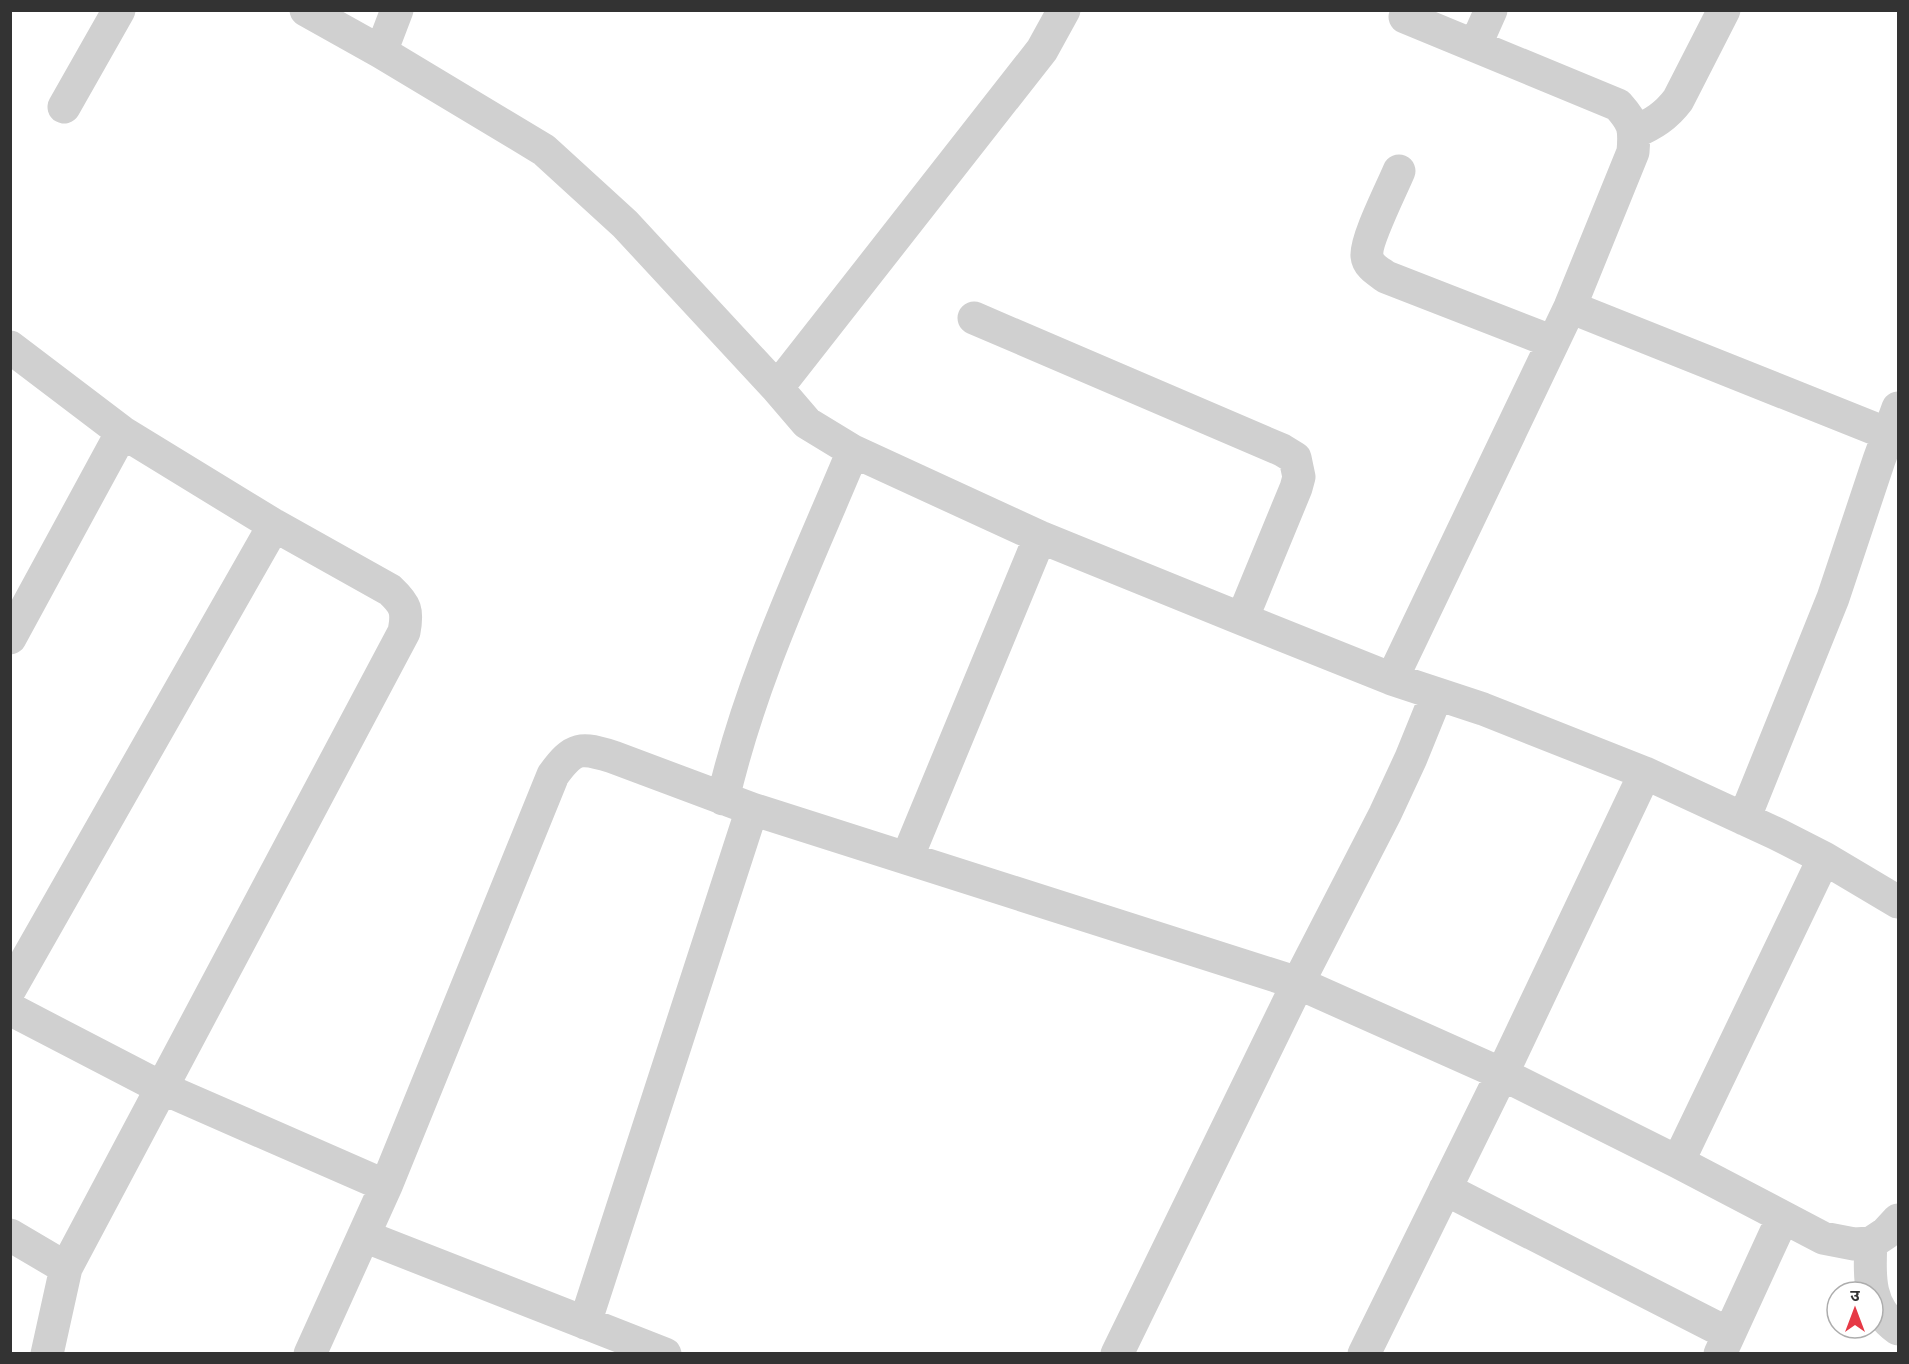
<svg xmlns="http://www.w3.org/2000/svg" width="1909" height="1364" font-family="'Archivo Narrow','Noto Sans Devanagari',sans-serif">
  <rect width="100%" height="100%" fill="#fff"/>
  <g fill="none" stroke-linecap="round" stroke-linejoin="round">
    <!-- minor -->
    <path stroke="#d0d0d0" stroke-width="33" d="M306,10l75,42 163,98 81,74 152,164 30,35 46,28 187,86 202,82 150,60 91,30 162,64 132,61 47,24 74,44
      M1475,46l16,-36
      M381,52l16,-42
      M64,107l55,-97
      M1635,132c18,-8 31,-16 43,-32l46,-90
      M1399,171c-7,17 -34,70 -32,85 1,10 11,15 19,21l167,65
      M1570,307l318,127
      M974,318l308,132 13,8 4,19 -3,11 -54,131
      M10,347l112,85 152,93 116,65c16,15 18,21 14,42l-338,636 -19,86
      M777,388l265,-338 22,-40
      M10,638l112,-206
      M1392,679l178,-372 63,-155c2,-24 1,-29 -15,-47l-213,-88
      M723,799c28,-121 83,-235 130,-348
      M1744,819l89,-221 46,-138 19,-52
      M907,858l133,-321
      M10,989l264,-464
      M10,1009l152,79 224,98
      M1678,1162l146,-304
      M1445,1189l284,145
      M10,1235l56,33
      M364,1236l301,118
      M1871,1243c-2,33 -3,65 27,86
      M585,1323l167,-514
      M310,1354l76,-168 167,-411c21,-29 28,-28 60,-18l139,52 546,174 204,91 176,88 145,76 31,6 17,-1 15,-10 12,-13
      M1117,1354l181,-371 87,-169 26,-56 26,-64
      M1364,1354l138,-280 143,-301
      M1720,1354l63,-137"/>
  </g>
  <!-- border -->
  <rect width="1909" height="1364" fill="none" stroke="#333333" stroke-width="24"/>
  <!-- north arrow -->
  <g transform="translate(1855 1310)"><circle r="28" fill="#ffffff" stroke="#adadad" stroke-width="1.5"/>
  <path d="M0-4.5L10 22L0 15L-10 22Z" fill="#e63946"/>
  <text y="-9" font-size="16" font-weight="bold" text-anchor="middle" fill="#333333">उ</text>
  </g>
</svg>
